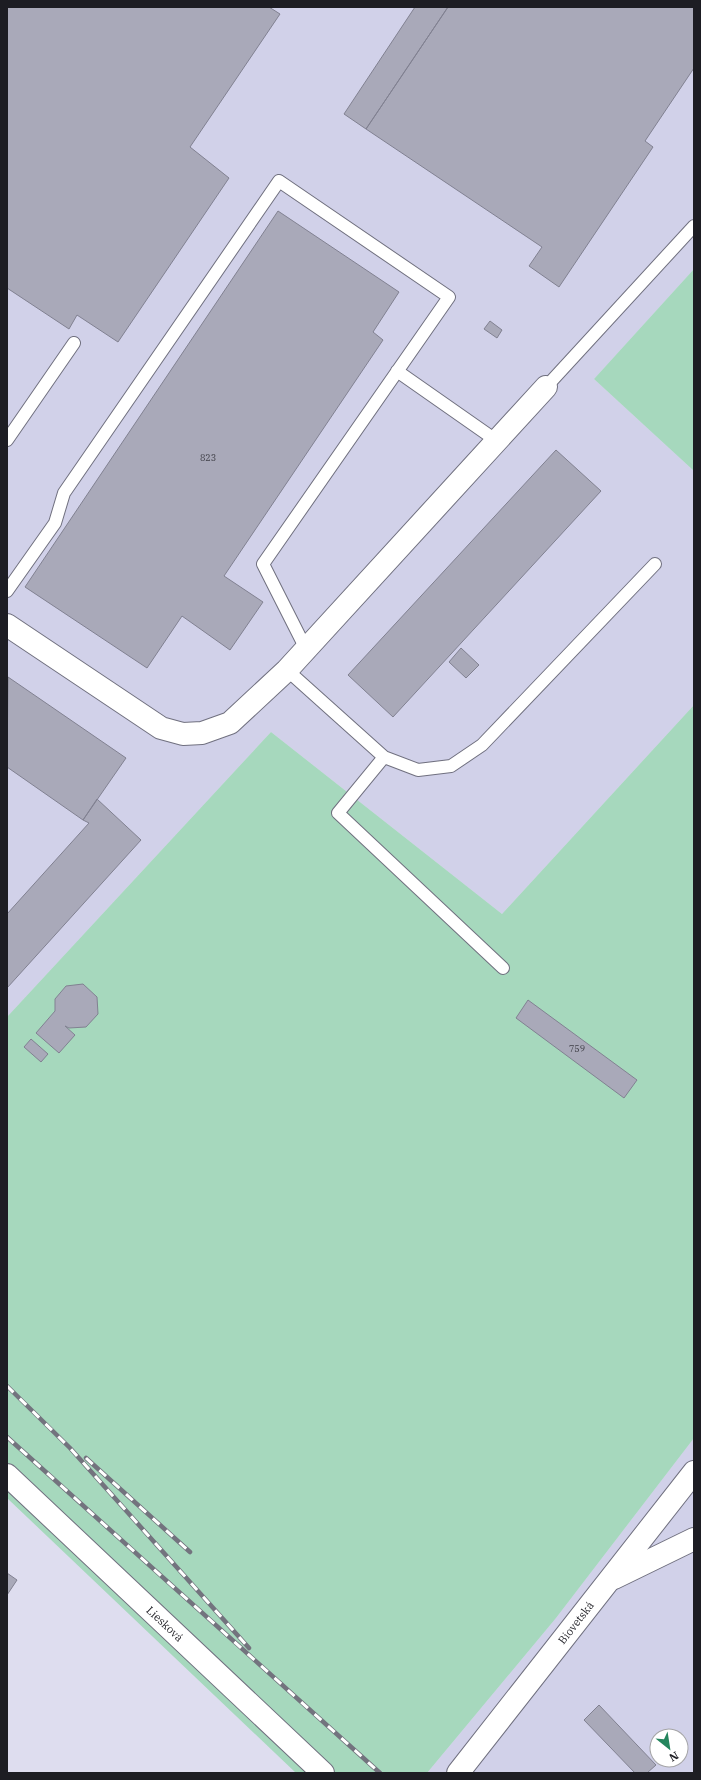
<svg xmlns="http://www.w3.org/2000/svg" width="701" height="1780" font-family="'IBM Plex Serif',serif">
  <rect width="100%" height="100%" fill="#deddef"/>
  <!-- built -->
  <path fill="#d1d1e9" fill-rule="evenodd" d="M7,7h687v262l-100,110 100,92v234l-192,209 -231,-182 -264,285z
    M694,1438v335h-267l129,-155zM657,1736h24v24h-24z"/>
  <!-- green -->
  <path fill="#a6d8bd" d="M694,269v202l-100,-92z
    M694,705v733l-138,180 -129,155h-131l-289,-275v-481l264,-285 231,182z"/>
  <!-- building -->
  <path fill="#a9a9b9" stroke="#818191" d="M7,7h262l11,7 -90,133 39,31 -111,164 -41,-27 -8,14 -62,-41z
    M415,7h33l-82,122 -22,-15z
    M448,7h246v61l-49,73 8,6 -94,140 -30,-21 13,-19 -176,-118z
    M278,211l121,81 -26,40 10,8 -159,236 39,26 -33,48 -48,-34 -35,52 -122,-81z
    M490,321l12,9 -5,8 -13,-9z
    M556,450l45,41 -208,226 -45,-42z
    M461,648l18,17 -13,13 -17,-16z
    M8,677l118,81 -43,62 -76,-53z
    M97,799l44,41 -134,148v-74l82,-91 -6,-3z
    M83,984l14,13 1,17 -12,13 -17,1 -4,-2 10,9 -16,18 -23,-20 19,-22v-12l11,-13z
    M528,1000l109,80 -13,18 -108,-80z
    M31,1039l17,15 -7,8 -17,-15z
    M7,1573l10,7 -10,15z
    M599,1705l57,60 -9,8h-12l-51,-53z"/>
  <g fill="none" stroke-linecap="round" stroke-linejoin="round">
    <!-- lane casing -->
    <g stroke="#70707f" stroke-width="14">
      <path id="lane" d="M397,371l100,70
        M546,387l148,-161
        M7,440l67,-97
        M7,591l48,-68 9,-30 215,-312 170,116 -186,267 43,85
        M287,670l97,87 34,13 33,-4 31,-21 173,-181
        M384,757l-46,56 165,155"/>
    </g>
    <!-- street casing -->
    <g stroke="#70707f" stroke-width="24">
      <g id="street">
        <path d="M7,625l154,103 22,6 19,-1 28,-10 57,-53 259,-283"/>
        <path id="s1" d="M7,1475l316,298"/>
        <path d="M614,1578l80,-39"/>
        <path id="s2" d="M458,1773l236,-301"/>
      </g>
    </g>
    <!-- lane -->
    <use href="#lane" stroke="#fff" stroke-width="12"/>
    <!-- street -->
    <use href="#street" stroke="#fff" stroke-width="22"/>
    <!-- rail casing -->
    <g stroke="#73737e" stroke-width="4.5">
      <path id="rail" d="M7,1386l63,62 179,200
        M7,1437l373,336
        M86,1458l104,94"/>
    </g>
    <!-- rail -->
    <use href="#rail" stroke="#fff" stroke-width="3" stroke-dasharray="9" stroke-linecap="butt"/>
  </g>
  <g text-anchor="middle" stroke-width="4" stroke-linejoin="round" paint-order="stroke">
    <!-- number labels -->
    <g font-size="9" fill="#404048">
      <text x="208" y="461">823</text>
      <text x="577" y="1052">759</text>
    </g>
    <!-- street labels -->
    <g font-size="11" fill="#1d1d23" stroke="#fff">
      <text dy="4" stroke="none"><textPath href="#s2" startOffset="191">Biovetská</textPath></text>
      <text dy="4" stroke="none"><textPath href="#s1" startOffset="217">Liesková</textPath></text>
    </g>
  </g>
  <!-- border -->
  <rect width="701" height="1780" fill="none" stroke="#1d1d23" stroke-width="16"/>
  <!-- north arrow -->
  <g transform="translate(669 1748) rotate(150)"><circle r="19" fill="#ffffff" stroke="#a5a5a7"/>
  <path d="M0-3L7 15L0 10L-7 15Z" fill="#24855d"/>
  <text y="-6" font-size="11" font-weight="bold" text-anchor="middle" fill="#1d1d23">N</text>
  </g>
</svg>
